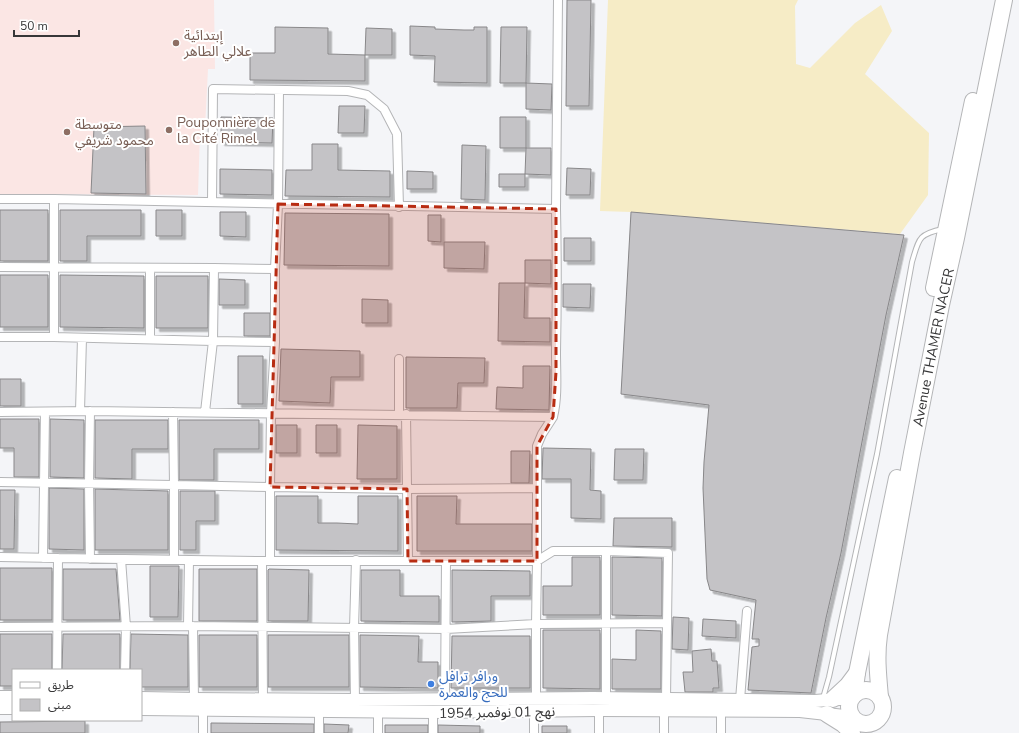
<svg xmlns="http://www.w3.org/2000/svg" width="1019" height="733" font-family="'Nunito Sans','Noto Sans Arabic',sans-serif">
  <defs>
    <filter id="shadow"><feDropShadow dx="3.5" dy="3.5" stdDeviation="0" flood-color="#0004"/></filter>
  </defs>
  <rect width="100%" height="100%" fill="#f4f5f8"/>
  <!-- education -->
  <path fill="#fbe6e4" d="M0,0h214l1,69h-7l-3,59 -5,4 -2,63 -198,-1z"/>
  <!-- sand -->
  <path fill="#f6ecc6" d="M608,0h190l-3,6 1,58 14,4 45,-45 26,-18 11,26 -27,43 64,59 -1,62 -28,39 -269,-22 -31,-1z"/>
  <!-- building -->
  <path fill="#c4c3c6" stroke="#888789" filter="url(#shadow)" d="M567,0h24l-2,106h-23z
    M410,26l25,1v2l29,1h10v-3h13v56l-53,-1 1,-26 -25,-1z
    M275,27l53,1v26l37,1v26l-115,-1v-27h25z
    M501,27h26l-1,56h-26z
    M366,28l26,1v26h-27z
    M526,83l26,1 -1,26 -25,-1z
    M339,106h26l-1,27h-26z
    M221,117l52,1 -1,25 -51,-1z
    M500,117h26v31h-26z
    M145,126l1,68 -55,-1 3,-66z
    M312,144h26v26l52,1v26l-105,-1 1,-26h26z
    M462,145l24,1 -1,54 -24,-1z
    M526,148h25v27l-26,-1z
    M567,168l24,1 -1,26h-24z
    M220,169l52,1v25l-52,-1z
    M407,171l26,1v17h-26z
    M499,174h26v13h-26z
    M0,210h48v51h-48z
    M60,210h81v26h-54v25h-27z
    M156,210h26v26h-26z
    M220,212h26v25l-26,-1z
    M631,212l273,23 -18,80 -45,238 -15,65 -15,75 -63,-3 4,-43 7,-1v-7h-7l4,-39 -46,-10 -3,-11 -4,-91 1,-26 5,-57 -88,-11z
    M285,213l104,1v52l-105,-1z
    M428,215h13v27l-13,-1z
    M564,238h27v23h-27z
    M444,242h41l-1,27 -40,-1z
    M525,260h26v24l-26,-1z
    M0,275h48v52h-48z
    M60,275l84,1v52l-84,-1z
    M156,276h52v52h-52z
    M219,279l26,1v25h-26z
    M499,283h26l-1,35h26v24l-52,-1z
    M563,284h28l-1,24 -27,-1z
    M362,299l26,1v23h-26z
    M244,313h26v23h-26z
    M281,349l79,2v26h-29l-1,26 -51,-2z
    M238,356h25v48h-25z
    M406,357l79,1 -1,25h-26l-1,25h-51z
    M523,366h27l-1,44 -53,-1 1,-22 26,1z
    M0,379h21v27h-21z
    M0,419h39v58h-25v-29h-14z
    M50,419l34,1v58l-34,-1z
    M95,420h73v29h-36v30l-37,-1z
    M179,420h80v29h-45v31h-35z
    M276,425h21v28h-21z
    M316,425h21v28h-21z
    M358,425l39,1v53h-40z
    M543,448l48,1 -1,41 11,1v28l-30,-1v-39h-29z
    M615,449h29l-1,31h-29z
    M511,451h19l-1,32h-18z
    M49,488l35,1v61l-35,-1z
    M95,489l73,2v59h-73z
    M0,490h15l-1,59h-14z
    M180,491h35v30h-19v29h-16z
    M276,496h42v27h19l21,1v-28h40v55l-122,-1z
    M417,496h40l-1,28h76v27h-115z
    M614,518h58v29l-59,-1z
    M572,557h28v58h-57v-29h29z
    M612,557l50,1v58l-50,-1z
    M150,566h29l-1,51h-28z
    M0,568h52v52h-52z
    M63,569h53l4,51h-57z
    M199,569h58v52h-58z
    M269,569l40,1 -1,51h-40v-51z
    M361,570h39v26h39v26l-78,-1z
    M452,570l78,1v25h-39v25l-39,1z
    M673,617l16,1 -1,32 -16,-1z
    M703,619l33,2v17l-34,-2z
    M543,630h57v59l-57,-1z
    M636,630l25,1v58h-49v-30l24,1z
    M0,634h52v36h-39v16h-13z
    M63,634h57v36h-58z
    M131,634l57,1v52h-47v-17h-11z
    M199,635h58v52h-58z
    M268,635h81v52h-81z
    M360,635l59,1 -1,26h20v26l-78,-1z
    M452,636h78v52h-79z
    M711,649l1,12h5l2,27h-6v4h-28l-2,-20h10l-1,-21z
    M85,721v12h-85v-11z
    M211,723l103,1v9h-103z
    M324,724l25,1 -1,8h-24z
    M385,725h43v8h-43z
    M438,725l42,1v7h-42z
    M542,726h25v7h-25z"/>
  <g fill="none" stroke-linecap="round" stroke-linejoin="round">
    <!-- lane casing -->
    <g stroke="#b4b5b7" stroke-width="6">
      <path id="lane" d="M823,698l6,-21 48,-223 35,-192c7,-23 6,-28 31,-33"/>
    </g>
    <!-- street casing -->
    <g stroke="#b4b5b7" stroke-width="10">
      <path id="street" d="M0,199h54l502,10c1,48 1,96 0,144 0,20 2,44 -3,64l-463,-6 -90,1
        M212,202l1,-113 135,2 19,4 17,14 13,25 2,73
        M556,209l2,-209
        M0,267l214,1 -1,73 -159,-4h-54
        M150,268v71
        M214,268l61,1
        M54,337v-138
        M80,411l2,-73
        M205,412l8,-71 62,1
        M399,414v-55
        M406,414l2,147
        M553,417l-11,17 -5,12v115l16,-10h53l62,2 -1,70
        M0,482l174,3 -1,-73
        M606,551v147
        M0,557l58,1 -1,112
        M43,558l2,-146
        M58,558l204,3h275l-1,63 131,-1 -1,76
        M90,559l-1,-76 1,-72
        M121,559l5,68 -1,43
        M174,559v-74l96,2 1,-74 4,-71v-73l3,-65 1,-114
        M262,561l1,138
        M270,561v-74l137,2 130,-1
        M188,626l1,-66
        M193,626l1,73
        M0,627l193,-1 253,3 90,-5v74
        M445,699l1,-138
        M355,700l-1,-72 2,-68
        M740,700l7,-89
        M599,710v23
        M203,711v22
        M319,711v22
        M534,711v22
        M378,712v21
        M433,712v21
        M664,733v-22
        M721,733v-22"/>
    </g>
    <!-- secondary casing -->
    <g stroke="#b4b5b7" stroke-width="14">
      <path id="secondary" d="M0,697h13
        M141,698l53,1 161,1 238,-2 222,3 37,-3
        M0,708h13
        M141,709l292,3 166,-2 201,1 53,6"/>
    </g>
    <!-- highway casing -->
    <g stroke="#b4b5b7" stroke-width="18">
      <g id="highway">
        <path d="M934,288l39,-187"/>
        <circle cx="866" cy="707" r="17"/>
        <path d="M854,695l3,-22 40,-195"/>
        <path id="s1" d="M880,697c-2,-22 -4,-41 -1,-62l33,-182 29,-148 15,-67 48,-238"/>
        <path d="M833,699l15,-14 9,-12"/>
        <path d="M827,714l16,10 9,9"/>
      </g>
    </g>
    <!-- lane -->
    <use href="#lane" stroke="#fff" stroke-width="4"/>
    <!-- street -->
    <use href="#street" stroke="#fff" stroke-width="8"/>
    <!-- secondary -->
    <use href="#secondary" stroke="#fff" stroke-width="12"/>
    <!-- highway -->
    <use href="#highway" stroke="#fff" stroke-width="16"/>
  </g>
  <!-- marked area -->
  <path fill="#b82c12" fill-opacity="0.2" stroke="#b82c12" stroke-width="3" stroke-dasharray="8 5" stroke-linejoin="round" d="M278,204l278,5v163l-3,45 -16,29v115h-129l-1,-72 -137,-2z"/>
  <!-- markers -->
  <g fill="#8d6e63" stroke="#fff" stroke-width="1.5">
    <circle cx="176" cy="43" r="4"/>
    <circle cx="169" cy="130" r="4"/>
    <circle cx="67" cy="132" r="4"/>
  </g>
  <circle fill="#3f7fe0" stroke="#fff" stroke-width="1.5" cx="431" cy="684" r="4"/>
  <g text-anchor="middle" stroke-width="4" stroke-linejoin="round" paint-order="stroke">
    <!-- education labels -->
    <g font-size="14" fill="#785e54" stroke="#fff" text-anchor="start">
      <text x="184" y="40">إبتدائية<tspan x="184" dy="16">علالي الطاهر</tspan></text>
      <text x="177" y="127">Pouponnière de<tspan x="177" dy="16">la Cité Rimel</tspan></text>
      <text x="75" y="129">متوسطة<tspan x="75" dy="16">محمود شريفي</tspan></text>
    </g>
    <!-- street labels -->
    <g font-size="14" fill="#373738" stroke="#fff">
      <text dy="5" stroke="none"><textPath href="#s1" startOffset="355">Avenue THAMER NACER</textPath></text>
      <text transform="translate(497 712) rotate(-1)" y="5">نهج 01 نوفمبر 1954</text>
    </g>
    <!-- shop labels -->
    <g font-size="14" fill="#366cbe" stroke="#fff" text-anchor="start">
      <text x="439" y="681">ورافر ترافل<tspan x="439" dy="16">للحج والعمرة</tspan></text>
    </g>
  </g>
  <!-- legend -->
  <rect x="12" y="669" width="130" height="52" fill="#ffffff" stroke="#afafaf"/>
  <rect x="20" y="682" width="20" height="6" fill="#ffffff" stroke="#afafaf"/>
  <text x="48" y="689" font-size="12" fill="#373738">طريق</text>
  <rect x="20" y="699" width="20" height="12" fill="#c4c3c6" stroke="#afafaf"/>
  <text x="48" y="709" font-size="12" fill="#373738">مبنى</text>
  <!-- scale -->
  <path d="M14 30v6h65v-6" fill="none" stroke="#373738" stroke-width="2"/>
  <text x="20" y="30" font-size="12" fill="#373738" stroke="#ffffff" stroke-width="3" paint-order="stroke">50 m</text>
</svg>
